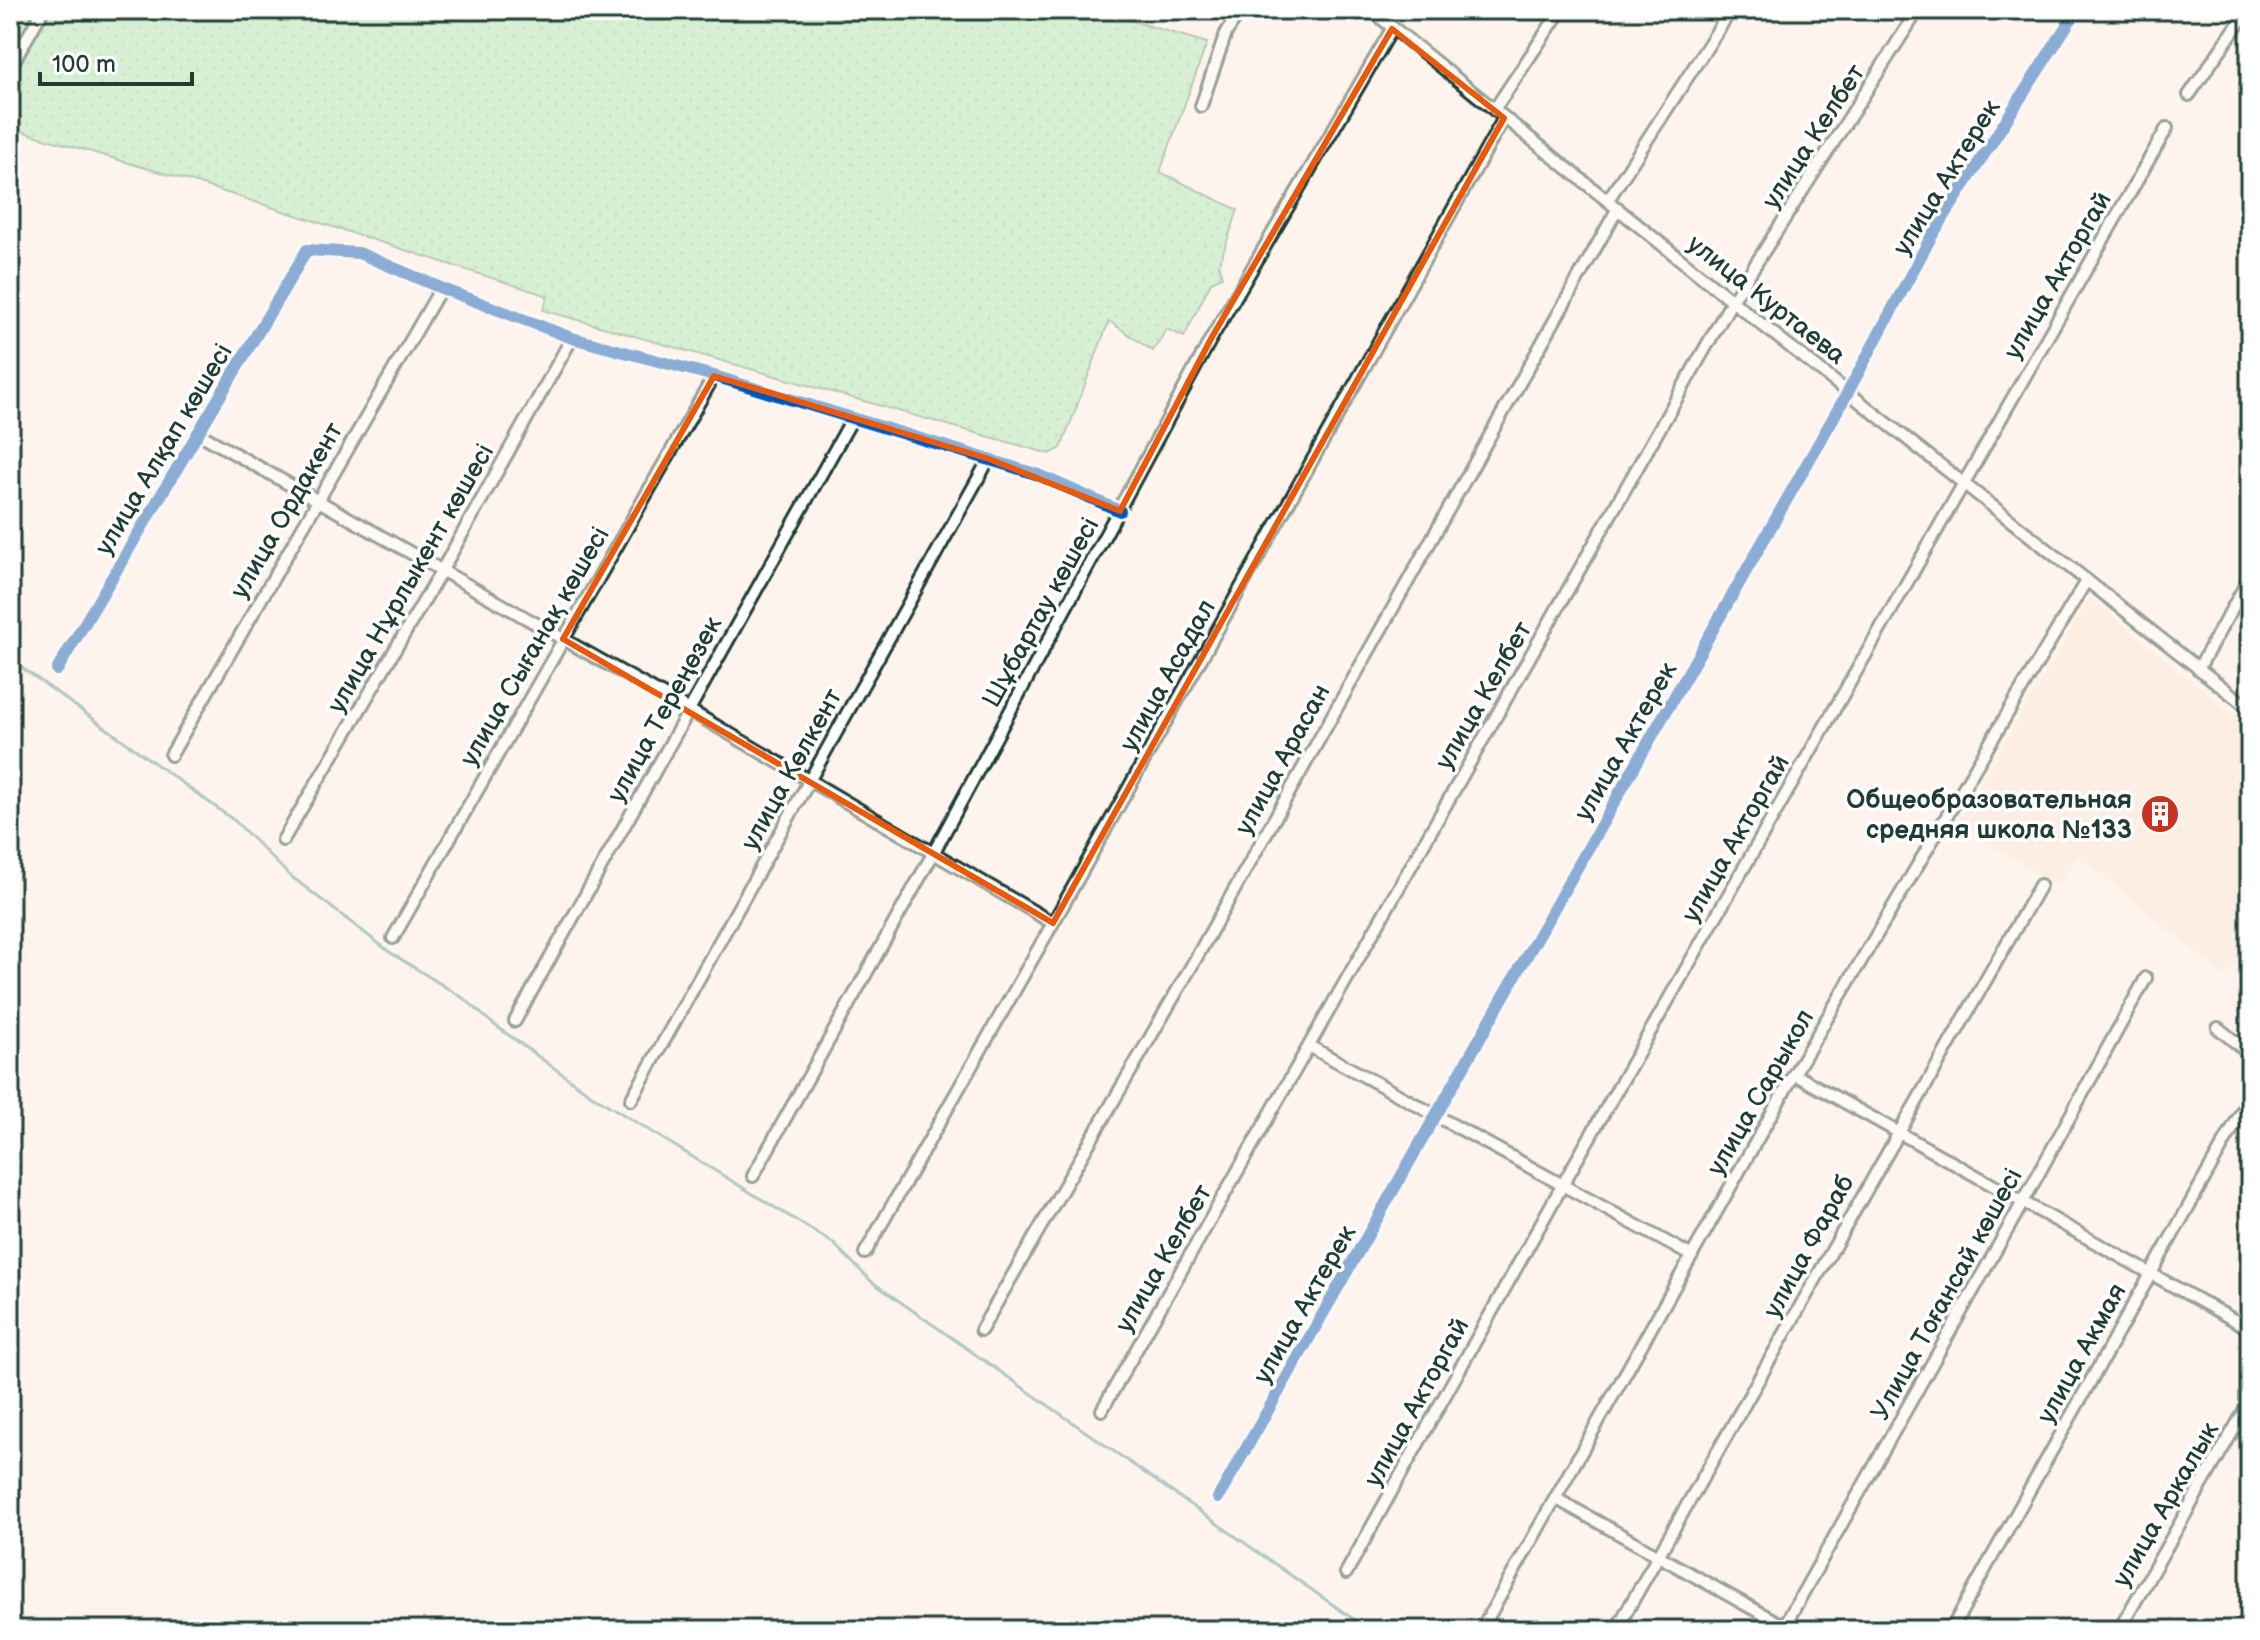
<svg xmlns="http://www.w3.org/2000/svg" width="2260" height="1640" font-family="'Balsamiq Sans',sans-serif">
  <defs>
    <pattern id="grass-dots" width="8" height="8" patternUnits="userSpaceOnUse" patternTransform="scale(2)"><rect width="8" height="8" fill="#a9eab3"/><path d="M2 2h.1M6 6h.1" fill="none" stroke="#91ca9b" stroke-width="1.8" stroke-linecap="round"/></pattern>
  </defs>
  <rect width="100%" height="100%" fill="#fef4ed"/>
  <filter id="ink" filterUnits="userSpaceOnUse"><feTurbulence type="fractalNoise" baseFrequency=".0125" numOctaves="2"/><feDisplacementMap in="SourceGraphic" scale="16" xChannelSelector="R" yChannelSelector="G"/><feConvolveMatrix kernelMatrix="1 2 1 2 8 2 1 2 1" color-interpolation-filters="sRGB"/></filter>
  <g filter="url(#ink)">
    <!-- built -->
    <path fill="#fce7d8" d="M2090,598l160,130v221l-25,28 -146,-120 -23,29 -99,-63z"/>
    <!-- grass -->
    <path fill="url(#grass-dots)" stroke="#649474" stroke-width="2" d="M10,10h1086l111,33 -47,129 78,38 -19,54 3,13 -11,5 -27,55 -17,-8 -14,22 -44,-30 -48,127 -11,6 -507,-144 5,-14 -358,-115 -180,-53z"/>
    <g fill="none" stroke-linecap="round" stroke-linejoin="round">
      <!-- stream -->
      <path stroke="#579298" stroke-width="3" d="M10,659l225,162 53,53 103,79 75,47 26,23 98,71 243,149 39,39 497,348"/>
      <!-- street casing -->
      <g stroke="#1f3d34" stroke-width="16">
        <path id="street" d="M1371,10l361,291 518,408
          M1383,20l7,-10
          M10,68l33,-58
          M2189,95l59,-85
          M1201,106l25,-73 15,-23
          M1494,110l67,-100
          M1608,200l123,-190
          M198,433l491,277 364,213
          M2198,669l52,-92
          M57,670l250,-420 52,3 82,35 131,50 142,38 325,99 81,36
          M171,755l270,-467
          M283,840l159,-270 130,-232
          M393,938l321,-562
          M515,1021l337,-602
          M2218,1028l32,26
          M1309,1046l383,210
          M1794,1074l456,255
          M631,1100l358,-641
          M753,1176l181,-324 278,-515 180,-308
          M865,1253l188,-330 451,-805
          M981,1330l210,-363 427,-759
          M1102,1410l630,-1109 186,-291
          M1218,1498l630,-1106 83,-155 146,-227
          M1555,1498l236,132
          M1346,1573l217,-389 604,-1056
          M1481,1630l313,-556 292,-493
          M1616,1630l424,-745
          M1782,1630l241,-428 123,-224
          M1951,1630l299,-533
          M2119,1630l131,-229"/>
      </g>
      <!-- street -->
      <use href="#street" stroke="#fff" stroke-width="10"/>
      <!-- cycleway casing -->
      <g stroke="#fff" stroke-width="17">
        <path id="cycleway" d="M57,670l250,-420 52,3 82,35 131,50 142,38 325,99 81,36
          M1218,1498l630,-1106 83,-155 146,-227"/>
      </g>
      <!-- cycleway -->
      <use href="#cycleway" stroke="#0057b8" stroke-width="12"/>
    </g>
  </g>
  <!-- marked area -->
  <path d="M0 0H2260V1640H0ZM1392,29l112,89 -451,805 -490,-284 151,-263 275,83 131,52 92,-174z" fill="#fef4ed" fill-opacity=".55" fill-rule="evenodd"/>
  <path fill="none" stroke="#e8590c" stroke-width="6" stroke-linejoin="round" d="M1392,29l112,89 -451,805 -490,-284 151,-263 275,83 131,52 92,-174z"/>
  <!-- icons -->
  <defs>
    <g id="building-disc" transform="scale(2)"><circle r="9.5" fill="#c8321e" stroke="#fff"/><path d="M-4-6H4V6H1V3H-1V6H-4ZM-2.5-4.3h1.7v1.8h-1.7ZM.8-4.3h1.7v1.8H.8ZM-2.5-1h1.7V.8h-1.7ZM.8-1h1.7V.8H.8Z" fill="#fff"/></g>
  </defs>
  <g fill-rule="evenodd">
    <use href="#building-disc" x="2160" y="814"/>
  </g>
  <g text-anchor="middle" stroke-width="7" stroke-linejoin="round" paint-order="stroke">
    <!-- street labels -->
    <g font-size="26" fill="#1f3d34" stroke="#fff">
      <text transform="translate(1813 136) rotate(-57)" y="9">улица Келбет</text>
      <text transform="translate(1946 177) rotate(-58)" y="9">улица Актерек</text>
      <text transform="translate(2057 275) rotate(-60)" y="9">улица Акторгай</text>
      <text transform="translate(1767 299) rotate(38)" y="9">улица Куртаева</text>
      <text transform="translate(163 449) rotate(-59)" y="9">улица Алқап көшесі</text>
      <text transform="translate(286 510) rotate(-60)" y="9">улица Ордакент</text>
      <text transform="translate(410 578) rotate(-60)" y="9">улица Нұрлыкент көшесі</text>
      <text transform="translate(1040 612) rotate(-61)" y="9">Шұбартау көшесі</text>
      <text transform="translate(534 646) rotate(-60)" y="9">улица Сығанақ көшесі</text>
      <text transform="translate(1167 675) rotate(-61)" y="9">улица Асадал</text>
      <text transform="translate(1483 695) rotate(-60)" y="9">улица Келбет</text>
      <text transform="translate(664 709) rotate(-61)" y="9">улица Тереңөзек</text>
      <text transform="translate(1625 741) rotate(-60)" y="9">улица Актерек</text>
      <text transform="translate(1282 759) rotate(-61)" y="9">улица Арасан</text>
      <text transform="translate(791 769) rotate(-61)" y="9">улица Көлкент</text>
      <text transform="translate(1735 838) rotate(-60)" y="9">улица Акторгай</text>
      <text transform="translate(1760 1092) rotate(-60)" y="9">улица Сарыкол</text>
      <text transform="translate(1808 1246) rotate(-61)" y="9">улица Фараб</text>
      <text transform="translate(1163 1258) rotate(-60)" y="9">улица Келбет</text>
      <text transform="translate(1946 1294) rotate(-61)" y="9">Улица Тоғансай көшесі</text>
      <text transform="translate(1304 1304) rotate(-60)" y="9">улица Актерек</text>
      <text transform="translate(2081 1353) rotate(-61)" y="9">улица Акмая</text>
      <text transform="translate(1416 1402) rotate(-61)" y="9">улица Акторгай</text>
      <text transform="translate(2165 1504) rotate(-60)" y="9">улица Аркалык</text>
    </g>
    <!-- poi labels -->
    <g font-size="26" font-weight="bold" fill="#1f3d34" stroke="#fff" text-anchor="end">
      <text x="2132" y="808">Общеобразовательная<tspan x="2132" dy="30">средняя школа №133</tspan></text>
    </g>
  </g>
  <!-- margin -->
  <rect width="2260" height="1640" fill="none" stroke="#fff" stroke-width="40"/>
  <rect x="20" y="20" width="2220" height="1600" fill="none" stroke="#1f3d34" stroke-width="3" filter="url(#ink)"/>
  <!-- scale -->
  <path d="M40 72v12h152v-12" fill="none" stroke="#1f3d34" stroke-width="4"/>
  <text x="52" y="72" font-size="24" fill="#1f3d34" stroke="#ffffff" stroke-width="6" paint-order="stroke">100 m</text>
</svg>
